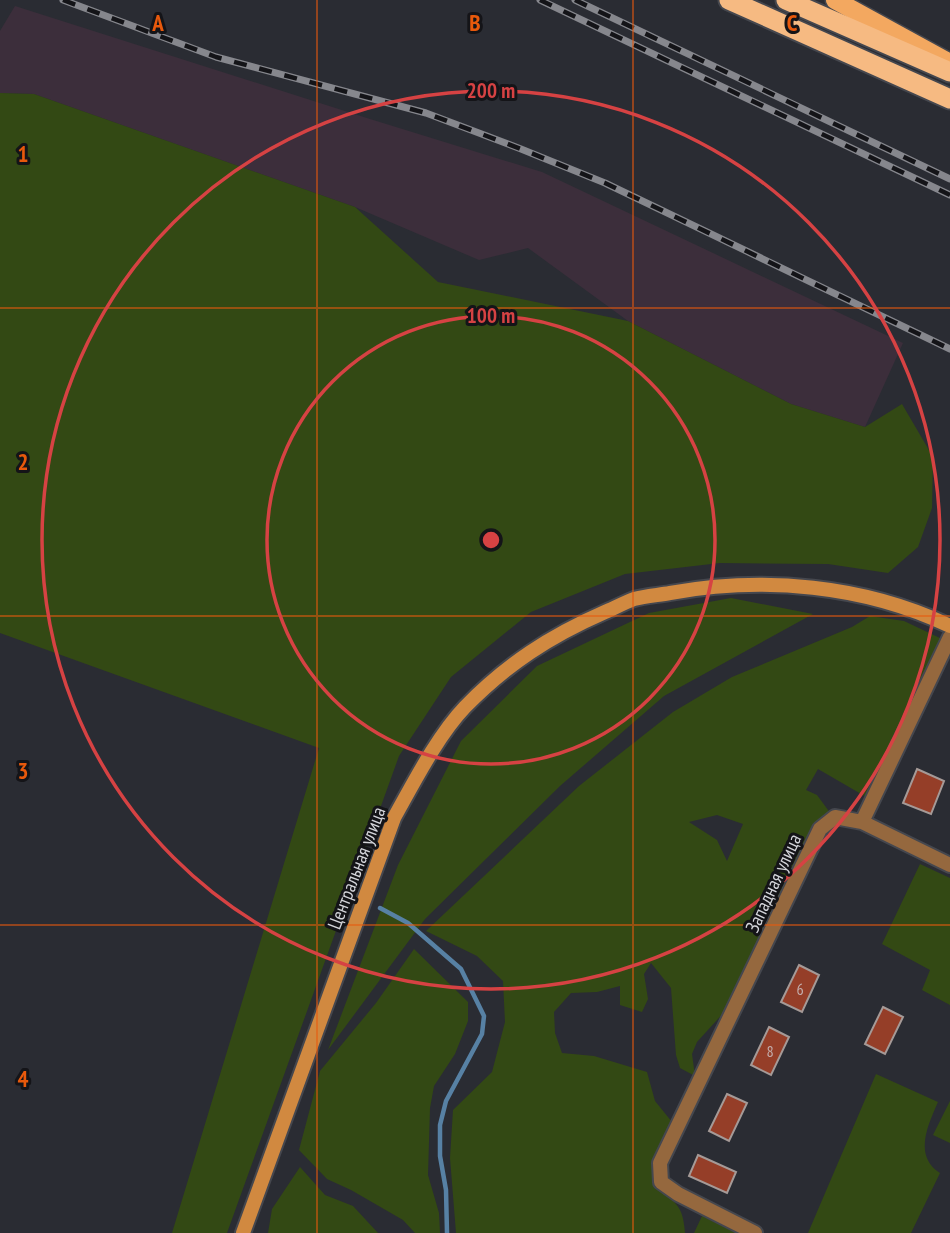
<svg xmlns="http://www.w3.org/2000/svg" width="950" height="1233" font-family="'PT Sans Narrow',sans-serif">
  <rect width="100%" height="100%" fill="#2a2c33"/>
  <!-- industrial -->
  <path fill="#3c2e3b" d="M15,6l355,113 172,53 361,171 -38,84 -74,-23 -163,-83 -100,-73 -49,12 -124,-53 -321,-113 -34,-1v-62z"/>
  <!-- green -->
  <path fill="#334914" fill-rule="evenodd" d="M0,93l34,1 321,113 83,75 190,39 163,83 74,23 37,-23 31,53 -1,51 -14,39 -30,26 -60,-9 -108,-1 -95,11 -94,38 -80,65 -52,79 -172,477h-55l147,-485 -319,-115z
    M731,598l82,16 -149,82 -104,90 -135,133 -97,131 70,-185 63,-124 76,-75 112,-53z
    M870,616l34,5 38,18 -74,159 -50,-29 -12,21 11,5 14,19 -104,195 -30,33 -5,12 3,22 -15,-8 -4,-13 -5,-67 -20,-25 -7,11 4,25 -6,13 -22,-7v-19l-23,6 -26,1 -17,19 1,21 7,20 32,3 53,16 8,29 17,21 -19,39 2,25c21,17 28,19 30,47h-229l-6,-75 3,-48 39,-38 13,-50 -2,-41 -26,-25 -51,-25 153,-145 94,-74 59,-35 120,-50zM717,815l26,9 -16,37 -10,-21 -28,-18z
    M920,864l30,14v127l-28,-15 8,-20 -48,-26z
    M414,949l54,53v19l-13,33 -21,32 -4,22 -2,67 11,38 1,20h-25l-12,-13 -52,-30 -24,-11 -28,-29 21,-79 56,-68z
    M876,1074l62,28c-10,23 -25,54 2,71l-29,60h-103z
    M950,1101v42l-17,-8z
    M300,1167l25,28 28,11 25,27h-110l4,-24z
    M702,1216l34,17h-42z"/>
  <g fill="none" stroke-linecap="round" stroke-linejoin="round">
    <!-- stream -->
    <path stroke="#5781a4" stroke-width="4.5" d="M380,908l28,15 53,46 23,47 -2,18 -36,67 -6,24v31l6,34 1,43"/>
  </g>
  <!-- building -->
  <path fill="#953e28" stroke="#a59a97" stroke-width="2" d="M917,769l27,12 -13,33 -28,-11z
    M799,965l20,10 -17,37 -21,-10z
    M883,1007l20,10 -18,37 -20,-10z
    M769,1027l20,10 -18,38 -20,-10z
    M727,1094l20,9 -18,38 -20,-10z
    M698,1155l38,17 -9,21 -38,-17z"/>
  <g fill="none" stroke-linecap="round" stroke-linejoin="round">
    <!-- minor casing -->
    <g stroke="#45474e" stroke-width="18">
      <path id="minor" d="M862,822l88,43
        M755,1233l-77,-39 -17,-12 -1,-19 160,-334 15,-12 27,5 88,-185"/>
    </g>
    <!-- secondary casing -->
    <g stroke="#45474e" stroke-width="18">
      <path id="secondary" d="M243,1233l151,-415c19,-34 44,-83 71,-111 42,-43 85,-71 140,-95 9,-4 19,-9 29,-13 11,-3 25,-4 36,-6 94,-17 194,-8 280,33"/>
    </g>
    <!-- primary casing -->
    <g stroke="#45474e" stroke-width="21">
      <path id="primary" d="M835,0l115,63"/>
    </g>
    <!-- trunk casing -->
    <g stroke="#45474e" stroke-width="23">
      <path id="trunk" d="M729,0l221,99
        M786,0l164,72"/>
    </g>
    <!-- minor -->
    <use href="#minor" stroke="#95683e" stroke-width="14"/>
    <!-- secondary -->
    <use href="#secondary" stroke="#d18940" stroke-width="14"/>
    <!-- primary -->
    <use href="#primary" stroke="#f3a860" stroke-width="18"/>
    <!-- trunk -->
    <use href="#trunk" stroke="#f6ba82" stroke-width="19"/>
    <!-- rail casing -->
    <g stroke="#86878d" stroke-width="7">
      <path id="rail" d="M63,0l153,57 210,56 95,36 84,34 345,166
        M540,0l410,195
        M575,0l375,179"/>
    </g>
    <!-- rail -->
    <use href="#rail" stroke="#141418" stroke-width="4.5" stroke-dasharray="13" stroke-linecap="butt"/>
  </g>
  <!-- grid -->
  <path fill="none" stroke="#e8590c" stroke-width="2" stroke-opacity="0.55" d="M317,0v1233M633,0v1233M0,308h950M0,616h950M0,925h950"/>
  <!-- distance rings -->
  <g fill="none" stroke="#d64243" stroke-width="3.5">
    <circle cx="491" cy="540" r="224"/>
    <circle cx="491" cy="540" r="449"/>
  </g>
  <g text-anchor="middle" stroke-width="6" stroke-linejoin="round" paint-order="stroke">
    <!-- number labels -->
    <g font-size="16" fill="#c4afae">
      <text x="800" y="995">6</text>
      <text x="770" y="1057">8</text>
    </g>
    <!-- street labels -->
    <g font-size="19" fill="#d4d5da" stroke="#141418">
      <text transform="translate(356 868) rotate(-69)" y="7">Центральная улица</text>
      <text transform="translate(773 883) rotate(-65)" y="7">Западная улица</text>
    </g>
  </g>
  <g font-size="23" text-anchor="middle" font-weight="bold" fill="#e8590c" stroke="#141418" stroke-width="6" stroke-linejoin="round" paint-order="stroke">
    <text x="158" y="31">A</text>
    <text x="475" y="31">B</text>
    <text x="792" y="31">C</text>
    <text x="23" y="162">1</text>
    <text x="23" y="470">2</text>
    <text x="23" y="779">3</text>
    <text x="23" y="1087">4</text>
  </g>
  <circle cx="491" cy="540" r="10" fill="#d64243" stroke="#141418" stroke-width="3.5"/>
  <g font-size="21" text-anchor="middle" font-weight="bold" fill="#d64243" stroke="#141418" stroke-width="6" stroke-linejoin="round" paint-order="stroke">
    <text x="491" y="98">200 m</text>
    <text x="491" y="323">100 m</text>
  </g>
</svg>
